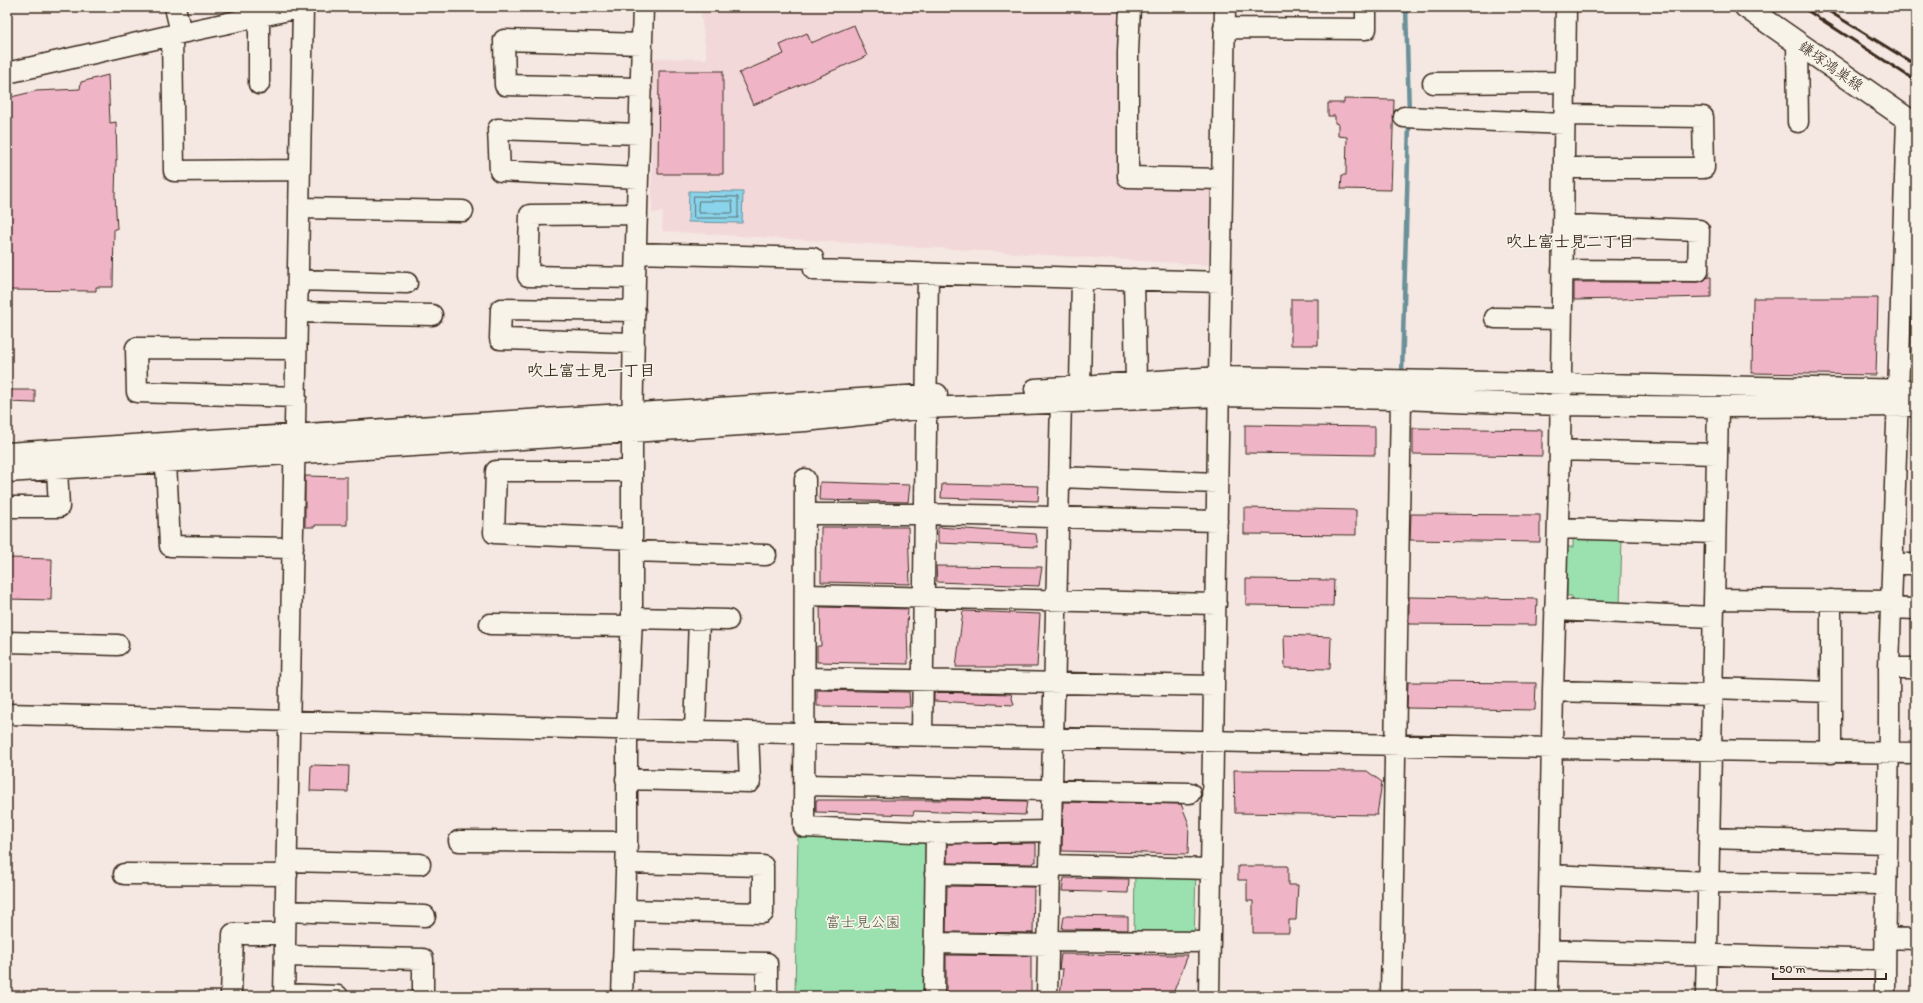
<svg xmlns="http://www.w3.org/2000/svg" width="1923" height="1003" font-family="Itim,'Klee One',sans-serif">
  <rect width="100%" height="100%" fill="#f5e7e1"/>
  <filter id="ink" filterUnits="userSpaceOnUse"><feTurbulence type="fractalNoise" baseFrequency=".025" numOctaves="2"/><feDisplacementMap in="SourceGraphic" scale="8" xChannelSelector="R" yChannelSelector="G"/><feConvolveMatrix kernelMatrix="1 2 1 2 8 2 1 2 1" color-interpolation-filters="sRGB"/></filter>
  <g filter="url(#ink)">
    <!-- built -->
    <path fill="#f3d8d9" d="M700,7h421l3,177 87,5 -3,76 -546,-34 1,-19 -11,1v-155l55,1z"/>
    <!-- green -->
    <path fill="#9be1af" stroke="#6b8666" d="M1573,536l49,1 -2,71 -48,-2v-10h-5v-49h6z
      M798,835l118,2 10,3 1,156h-132z
      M1135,870l61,2 -2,68 -60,-1z"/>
    <!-- water -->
    <path fill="#8ad4eb" stroke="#6a9099" d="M689,191l54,1 -1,31 -54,-1z"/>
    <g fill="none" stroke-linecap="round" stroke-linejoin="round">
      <!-- shore -->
      <path stroke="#5b6e70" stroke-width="1" d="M694,196l44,1v21h-44z
        M699,201h33l1,12h-34l-1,-2z"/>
      <!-- stream -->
      <path stroke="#6a9099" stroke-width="4.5" d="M1406,7l3,106
        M1402,375l7,-252"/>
    </g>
    <!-- building -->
    <path fill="#efb5c7" stroke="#3b2a1e" d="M854,25l13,31 -114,49 -14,-32 45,-19 -4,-9 27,-12 4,10z
      M659,71h64v103h-65z
      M108,75l2,48 6,-1 1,38h-1l-1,35 2,34h-3l-1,58h-17v4l-89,-1v-192l29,-7 44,-2 1,-7z
      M1344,99l50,1 -3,90 -50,-1 1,-14h4l1,-38 -9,-1v-12l-3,-1v-7h-7v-13h16z
      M1708,277h3v20l-137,3v-18h124l5,-1z
      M1753,298h125l-2,77 -124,-2z
      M1291,299h27v46h-27z
      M7,390h28v13l-28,-1z
      M1245,425l130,2v28l-130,-2z
      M1413,428l129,2v26l-129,-2z
      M305,476l42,1v48h-32v2h-10z
      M820,482l90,3 -2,17 -89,-2z
      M942,484l97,2 -1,15 -97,-3z
      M1244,508l112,2v25l-112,-1z
      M1411,514l129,1v27l-130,-2z
      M821,527h87l2,57 -89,-2z
      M938,527l98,7 2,13 -100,-4z
      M9,558l43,1 -1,41 -44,-1z
      M936,566l106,1 -3,19 -102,-4z
      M1246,579l88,1 -1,26 -87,-1z
      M1409,597l128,2 -1,26 -127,-1z
      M820,607l88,2 -1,18 1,37 -91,-2v-16h4z
      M963,611l77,3 -3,53h-81z
      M1284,635l47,2 -1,32 -45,-1z
      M1408,682l128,1 -1,27 -128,-2z
      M817,690l92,2 1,15 -93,-1z
      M934,692l77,2 3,11 -80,-4z
      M311,765l38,1 -1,26 -38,-1z
      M1234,770l133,1 15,11 -5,33 -142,-2z
      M816,800h149l62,1 -2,14 -111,-4 -1,4 -97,-3z
      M1063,802l118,2 8,20 -1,30 -126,-3z
      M1036,843v19h-3v2l-86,-1v-19z
      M1238,866h50v19h10l-2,35h-7v13h-36v-32h-6v-21h-9z
      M1064,878l65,1 -1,14 -66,-2z
      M947,886l87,1 -1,46 -87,-1z
      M1064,916l64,1v13l-66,-1z
      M1061,954l127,1 -16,41h-112l3,-27h-4z
      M946,955l85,1v40h-85z"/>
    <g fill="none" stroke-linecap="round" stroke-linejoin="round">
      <!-- minor casing -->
      <g stroke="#3b2a1e" stroke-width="23">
        <path id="minor" d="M175,7l6,26
          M1130,7l-2,45v125l94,2
          M1224,28l142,1v-22
          M172,35l2,136 126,-1
          M1797,42l1,80
          M7,73l174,-40 122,-26
          M1433,83l132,-1
          M259,84v-68
          M641,88l-136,-3 -1,-45 138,4
          M1404,117l160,7
          M1564,168h140l-1,-51 -139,-2
          M638,178l-138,-7 -2,-42 141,5
          M299,208l164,3
          M636,253l177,5 1,12 406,12
          M1562,270l136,1 1,-41 -136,-5
          M635,278l-107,-2 2,-61 107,-1
          M1134,279l2,103
          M298,280l109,3
          M297,312l135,3
          M1495,318l66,1
          M634,343l-134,-4 1,-30 134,2
          M1080,386l2,-108
          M1035,389l184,-12 697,13
          M296,397l-159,-5 -1,-44 160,1
          M1560,450l157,4
          M7,453l930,-59
          M166,462l4,84 123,2
          M7,472l798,-51 121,-13 293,-12 182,3 159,6 158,2 198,-1
          M1059,477l158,6
          M805,479l-1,348 132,6 115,-2
          M7,507h52l-2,-38
          M805,514h120l292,7
          M1558,528l157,5
          M632,539l-138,-6 2,-62h136
          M632,551l134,4
          M1893,564h23
          M805,595l411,9
          M1714,599l178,2
          M1891,608l25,1
          M1555,610l158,7
          M632,618l96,2
          M490,624l141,2
          M7,642l111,3
          M1889,668h27
          M805,678l409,8
          M1712,688l119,4
          M1553,691l159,4
          M7,714l688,17 858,17 363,5
          M695,731l4,-112
          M922,735l6,-462
          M1831,753v-153
          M626,779l124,3 -2,-50
          M805,785l385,8
          M1709,838l177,5
          M459,841l168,1
          M287,861l133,3
          M1050,865l161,4
          M124,874l163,1
          M935,874l115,2
          M1550,875l159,7 177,2
          M625,910l138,3v-47l-137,-3
          M286,911l139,5
          M1885,938l31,1
          M1049,941l161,1
          M934,943l115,2
          M1548,950l337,10
          M285,956l138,3v37
          M623,960l144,3v33
          M284,994l54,2
          M231,996l2,-62h52
          M284,996l19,-989
          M622,996l5,-154v-113l5,-111v-187l3,-153 8,-271
          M934,996l2,-163
          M1047,996l14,-595
          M1209,996l16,-989
          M1391,996l10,-597
          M1547,996l6,-305 7,-241 6,-443
          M1706,996l12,-589
          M1885,996c0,-110 5,-219 4,-328l18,-549"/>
      </g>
      <!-- major casing -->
      <g stroke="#3b2a1e" stroke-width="25">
        <path id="major" d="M1746,7l170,118"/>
      </g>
      <!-- minor -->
      <use href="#minor" stroke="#f7f3e8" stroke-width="20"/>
      <!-- major -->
      <use href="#major" stroke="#f7f3e8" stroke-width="22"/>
      <!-- rail -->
      <path stroke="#3b2a1e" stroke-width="3" d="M1802,7l114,74
        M1822,7l94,58"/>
    </g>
  </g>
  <g text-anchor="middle" stroke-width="3.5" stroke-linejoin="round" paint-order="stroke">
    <!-- street labels -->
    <g font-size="15" fill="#3b2a1e" stroke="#f7f3e8">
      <text transform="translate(1831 66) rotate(35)" y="5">鎌塚鴻巣線</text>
    </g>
    <!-- park labels -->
    <g font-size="15" fill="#535842" stroke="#f7f3e8">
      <text x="863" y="927">富士見公園</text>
    </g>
    <!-- neighbourhood labels -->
    <g font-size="16" font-weight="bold" fill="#3b2a1e" stroke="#f7f3e8">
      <text x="1570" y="247">吹上富士見二丁目</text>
      <text x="591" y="376">吹上富士見一丁目</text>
    </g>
  </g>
  <!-- margin -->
  <rect width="1923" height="1003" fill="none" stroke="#f7f3e8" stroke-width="24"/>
  <rect x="12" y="12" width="1899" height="979" fill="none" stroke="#3b2a1e" stroke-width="1.5" filter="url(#ink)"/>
  <!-- scale -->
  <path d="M1773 973v6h113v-6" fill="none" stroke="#3b2a1e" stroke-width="2"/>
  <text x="1779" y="973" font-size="12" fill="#3b2a1e" stroke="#f7f3e8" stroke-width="3" paint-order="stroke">50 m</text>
</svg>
